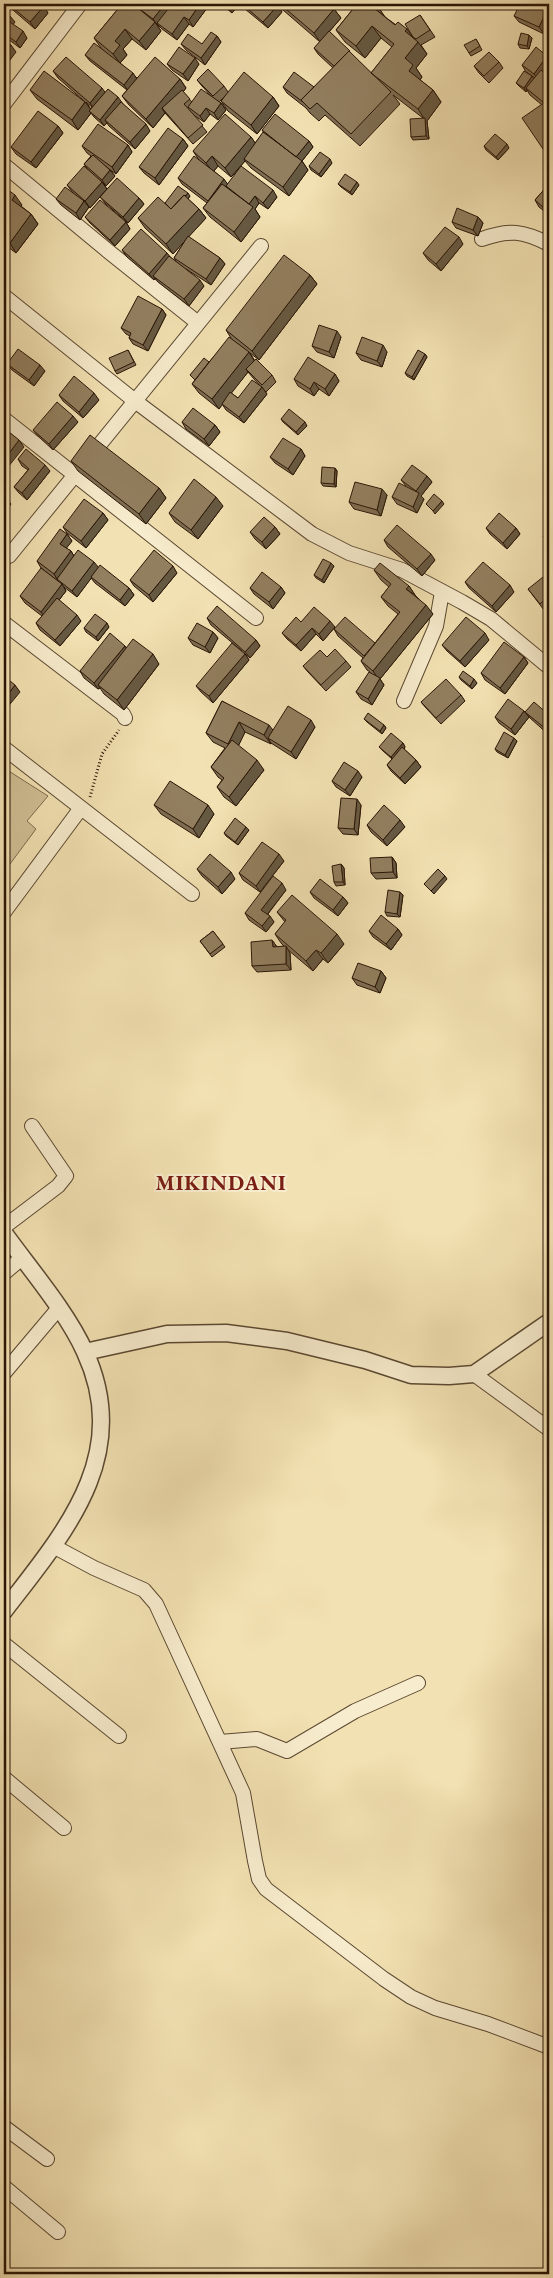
<svg xmlns="http://www.w3.org/2000/svg" width="553" height="2278" font-family="'EB Garamond',serif">
  <rect width="100%" height="100%" fill="#f2e1b2"/>
  <filter id="stains"><feTurbulence type="fractalNoise" baseFrequency=".004" numOctaves="4"/><feColorMatrix values="0 0 0 0 .2 0 0 0 0 .09 0 0 0 0 .02 0 0 0 .5 -.17"/></filter>
  <radialGradient id="worn" r=".72"><stop offset=".6" stop-color="#630" stop-opacity="0"/><stop offset="1" stop-color="#630" stop-opacity=".3"/></radialGradient>
  <!-- green -->
  <path fill="#d0be95" stroke="#7c6a4e" d="M4,768l44,28 -21,25 9,8 -32,43z"/>
  <g fill="none" stroke-linecap="round" stroke-linejoin="round">
    <!-- minor casing -->
    <g stroke="#5b4831" stroke-width="16">
      <path id="minor" d="M4,104l76,-100
        M4,165l104,86 90,72
        M482,239c28,-10 41,-8 67,5
        M4,296l131,105 177,133 37,19 53,17 60,32 29,17 58,48
        M4,419l252,199
        M9,556l252,-310
        M4,623l119,91 2,4
        M404,701l32,-75 6,-34
        M4,748l188,146
        M4,912l77,-104
        M4,1227l54,-41 8,-10 -34,-50
        M4,1273l18,-15
        M4,1373l54,-64
        M474,1374l75,55
        M53,1546l41,22 50,22 12,14 87,189 12,68 4,18 7,10 118,90 27,18 24,11 53,16 61,23
        M4,1644l115,92
        M220,1742l37,-3 30,12 68,-40 63,-28
        M4,1778l60,50
        M4,2127l43,32
        M4,2187l54,45"/>
    </g>
    <!-- tertiary casing -->
    <g stroke="#5b4831" stroke-width="19">
      <path id="tertiary" d="M4,1233c26,36 63,79 81,119 48,104 -21,181 -81,259
        M85,1352l82,-18 59,-1 61,8 78,19 46,15 38,1 25,-2 75,-52"/>
    </g>
    <!-- path -->
    <path stroke="#291506" stroke-width="3" stroke-dasharray="1 2.5" stroke-linecap="butt" d="M90,797l12,-43 17,-24"/>
    <!-- minor -->
    <use href="#minor" stroke="#f7eccd" stroke-width="14"/>
    <!-- tertiary -->
    <use href="#tertiary" stroke="#f7eccd" stroke-width="16"/>
  </g>
  <!-- wall -->
  <path fill="#7e6d52" stroke="#291506" fill-rule="evenodd" d="M6,4h35l7,9 -13,16z
    M122,4h88l-17,23 -4,-3 -12,16 -15,-11 -4,-4v1l3,5 -15,19 -14,-11 -9,10 4,6 -7,8 17,15 43,1 6,9 -3,4 9,10 19,-6 -9,-10 -5,-6 27,6 4,6 45,5 6,9 -22,28 -29,-23 -7,-10 6,-7 -8,8 2,1 5,7 -8,10 -8,-6 -6,8 -12,-8 15,18 -14,12 -28,-31 -12,15 -24,-23 -7,-9 5,-6 -37,-29 -5,-6 16,-7 -7,-10z
    M221,4h18l-7,9z
    M242,4h34l6,8 -14,16 -23,-19z
    M279,4h50l5,5 7,9 -12,14 44,43 -2,-2 21,-26 -11,-9 -16,20 -20,-16 -9,-12 17,-21 -6,-5h28l10,13 28,20 7,-22 15,22 -14,8 6,9 -11,14 6,9 -2,3 13,10 8,12 -14,19 2,18 -16,1 -2,-3 12,-19 -30,-23 7,9 -40,42 -35,-31 -6,6 -9,-8 -4,-5 -19,-15 -4,-6h31l19,-19 -15,-14 -4,-6 6,-6 -37,-32z
    M549,6v16l-5,12 -25,-12 -5,-6z
    M4,11l11,11 -2,2 14,14 -7,10 -16,-12z
    M529,35l3,3 -3,11 -9,-1 -2,-4z
    M217,36l4,6 -16,23 -19,-15 -5,-6h21z
    M476,39l6,11 -11,6 -2,-3z
    M549,58v8l-5,7 5,5v80l-6,-9 -1,-44 -12,-10 -3,-5 -1,2 -7,-6 -3,-3 18,-5h1l-9,-6 -4,-7z
    M499,62l4,6 -14,15 -10,-10 -5,-7z
    M167,64h32l-11,17 -16,-11z
    M53,71l52,21 18,12 27,27 -15,18 -26,-23 -2,-3 -3,3 -10,-9 -3,-4 -13,17 -41,-31 -7,-9 54,11 -26,-23zM86,102l6,5 -1,2z
    M58,126l5,7 -27,35 -20,-14 -5,-7z
    M262,130l47,11 4,6 -11,14 6,9 -19,26 -38,-28 -6,-7 -14,16 -13,-11 -4,5 14,13 49,13 -9,12 -9,-6 -4,6 5,8 -19,25 -31,-25 -7,-9 4,-5 -25,-19 -4,-6 21,-18 -6,-9 58,-14 4,6 9,-10z
    M183,139l5,7 -29,39 -15,-12 -5,-6z
    M128,145l4,7 -16,22 -11,-8 5,4 5,6 -9,10 -3,-3 4,6 -17,19 -3,-3 2,2 -9,13 -19,-15 -5,-6 17,-6 -6,-8 21,-15 -4,-6 7,-8 -4,-3 -5,-7z
    M484,146l25,2 -11,12 -12,-10z
    M332,163l-11,14 -10,-7 -2,-4z
    M338,184l21,1 -7,10 -11,-8z
    M549,184v28l-1,2 -9,-7 -4,-7z
    M4,187l18,18 -1,1 10,8 7,10 -22,29 -12,-9z
    M190,196l-2,3 11,10 7,9 -18,19 32,21 5,6 -14,21 -25,-16 18,17 -15,20 -31,-24 -3,-4 -1,2 -27,-23 -5,-7 48,7 7,6 -3,-5 12,-19 -13,15 -28,-26 -7,-10 27,-15z
    M100,197l39,1 5,6 -16,19 -23,-20z
    M85,217l41,5 4,7 -15,17 -25,-23z
    M478,217l5,6 -5,13 -22,-8 -4,-6z
    M463,244l-22,27 -13,-11 -5,-7z
    M310,275l7,9 -58,76 -9,-7 5,8 17,14 4,7 -10,10 -3,-3 4,5 -23,29 -18,-13 -4,-6 -3,5 -20,-16 -7,-9 3,-4 -5,-5 19,-13 22,-24 -5,-8zM248,372l12,14 -22,12 -7,-5z
    M162,309l4,6 -18,36 -15,-7 -4,-6 1,-2 -4,-2 -5,-6z
    M341,337l-7,21 -17,-6 -5,-6z
    M128,350l8,15 -19,9 -2,-3z
    M387,352l-5,15 -21,-7 -5,-7z
    M425,354l2,3 -13,23 -7,-4 -2,-3z
    M7,364l38,7 -11,15 -22,-16z
    M335,374l4,7 -10,15 -10,-7 -5,7 -16,-10 -4,-7z
    M59,395l40,5 -16,18 -20,-17z
    M281,419l26,7 -9,9 -15,-13z
    M78,422l-25,28 -15,-14 -5,-6z
    M182,422l33,3 5,7 -11,14 -23,-17z
    M301,449l4,7 -12,19 -18,-12 -5,-6z
    M18,459l32,12 -23,29 -8,-7 -5,-6 14,-17 -6,-4z
    M71,461l88,27 7,10 -20,26 -68,-53z
    M335,468l2,3 -1,16 -13,-1 -2,-3z
    M427,476l5,6 -11,14 3,3 -7,14 -20,-9 -5,-7 14,-11 -5,-6z
    M387,495l-6,21 -27,-7 -5,-7z
    M223,506l-25,33 -23,-17 -6,-9z
    M103,513l5,7 -22,28 -19,-15 -4,-6z
    M275,527l5,7 -14,15 -11,-10 -5,-7z
    M486,528h30l4,6 -13,15 -17,-15z
    M67,534l5,7 -6,7 5,3 3,5 24,11 31,21 5,7 -9,11 -30,-23 -4,-5 -14,19 -13,-10 2,4 -7,9 22,21 -21,25 -20,-16 -4,-7 6,-7 -17,-13 -5,-7 39,-14 -18,-14 -4,-7z
    M384,540l51,20 -13,16 -34,-29z
    M334,566l-10,17 -8,-5 -2,-3z
    M374,570l35,16 6,9 18,19 -53,65 4,6 -12,20 -11,-6 -5,-7 14,-20 -3,-2 -6,-9 2,-3 -25,-22 -4,-7 41,14 23,-29 -10,-8 -7,-9 8,-10 -8,-7z
    M177,573l-24,29 -19,-16 -4,-6z
    M465,582l49,10 -18,20 -27,-24z
    M549,585v21l-5,4 -16,-21z
    M281,587l4,6 -12,16 -19,-15 -4,-6z
    M207,618l49,22 4,6 -10,12 -5,-4 4,6 -36,43 -12,-11 -5,-6 46,-35 -31,-26z
    M301,622l34,5 -12,14 -7,-7 -15,17 -14,-12 -5,-6z
    M109,627l-11,14 -12,-9 -2,-4z
    M213,632l5,6 -8,15 -17,-8 -5,-7z
    M489,640l-24,27 -18,-16 -5,-6z
    M125,646l1,2 33,16 -35,46 -20,-16 -4,-6 -2,1 -14,-11 -4,-7z
    M327,657l19,4 5,6 -25,24 -18,-19 -5,-6z
    M524,657l4,6 -23,31 -20,-14 -4,-7z
    M459,677l18,6 -5,6 -11,-9z
    M461,695l4,6 -24,23 -15,-16 -5,-6z
    M222,701l51,29 42,-3 -19,32 -25,-16v1l-26,-12 -7,14 26,24 -28,36 -12,-9 -7,-10 5,-7 -4,-3 -7,-10 14,-19 -12,-6 -7,-9z
    M524,711l5,6 -14,18 -16,-12 -4,-6z
    M525,712l24,3v20l-19,-17z
    M364,719l20,6 2,3 -4,6 -15,-12z
    M517,741l-9,17 -11,-6 -2,-3z
    M403,743l2,4 -1,2 12,11 5,7 -16,17 -14,-13 -4,-6 5,-6 -10,-9 -3,-3z
    M362,777l-12,19 -14,-9 -4,-6z
    M154,805l60,9 -15,24 -38,-24z
    M361,805l-3,30 -15,-1 -5,-6z
    M367,825l38,2 -18,19 -16,-14z
    M246,827l3,3 -11,15 -12,-9 -2,-3z
    M392,857l4,6 1,15 -21,1 -5,-6z
    M284,861l-24,31 -17,-12 -4,-7z
    M341,864l3,4 1,17 -9,1 -2,-4z
    M197,869l38,10 -13,15 -20,-18z
    M286,890l-18,24 6,8 -8,10 -17,-12 -4,-7z
    M310,892l33,5 5,6 -10,13 -24,-18z
    M403,895l-3,22 -13,-1 -2,-4z
    M277,912l67,32 -16,19 -5,-4 -10,12 -26,-22 3,4 1,17 -34,2 -5,-6 20,-26 5,7 7,-1 -3,-3 -6,-9 10,-12z
    M398,929l4,6 -11,15 -18,-13 -4,-6z
    M213,931l12,16 -13,10 -12,-16z
    M381,971l5,7 -6,15 -23,-8 -5,-7z"/>
  <!-- shaded-wall -->
  <path fill="#665942" stroke="#291506" d="M52,4h9l-5,5z
    M165,4h10l-18,19 1,2v1l-5,-7z
    M200,4h10l-17,23 -4,-7z
    M226,4h13l-7,9z
    M350,4h8l-5,5z
    M278,5l4,7 -14,16 -5,-6z
    M377,5l8,12 -11,-9z
    M44,6l4,7 -13,16 -5,-7z
    M549,6v16l-5,12 -5,-7z
    M334,9l7,9 -21,24 -6,-9z
    M10,16l5,6 -3,4 -5,-6z
    M184,17l5,7 -12,16 -5,-6z
    M155,22l6,9 -15,19 -7,-9z
    M372,26l9,12 -16,20 -9,-12z
    M125,29l7,10 -9,10 4,6 -7,8 -7,-9 2,-13z
    M407,29l9,12 -11,-10z
    M23,31l4,7 -7,10 -4,-6z
    M529,35l3,3 -3,11 -2,-3z
    M217,36l4,6 -16,23 -4,-7z
    M418,42l9,12 -11,14 6,9 -5,6 -8,-12 -4,-13z
    M11,45l5,7 -12,16v-13z
    M547,56l2,2v8l-11,14 -4,-6z
    M195,58l4,6 -11,17 -5,-7z
    M133,73l4,6 -9,12 -4,-6z
    M532,76l3,4 -9,8 1,2 -1,2 -2,-4z
    M180,79l6,9 -20,25 -4,-5 3,5 -12,15 -7,-9z
    M102,88l5,7 -13,14 -4,-6z
    M433,90l8,12 -14,19 2,18 -3,-3 -1,-16 -7,-11z
    M549,95v11l-2,3 -4,-7z
    M118,97l5,7 -18,16 2,3 -3,3 -4,-6z
    M273,97l6,9 -22,28 -6,-9z
    M85,102l7,9h-3l2,2 -13,17 -6,-10z
    M221,103l5,7 -8,10 -4,-7z
    M206,108l4,6 -6,8 -4,-6z
    M146,124l4,7 -15,18 -5,-7z
    M58,126l5,7 -27,35 -5,-6z
    M251,137l7,10 -14,12 1,2 -14,16 -6,-9z
    M183,139l5,7 -29,39 -4,-7z
    M309,141l4,6 -11,14 6,9 -19,26 -6,-9 13,-30z
    M507,144l2,4 -11,12 -2,-3z
    M128,145l4,7 -16,22 -4,-7z
    M212,156l6,10 -5,6 -7,-9z
    M330,159l2,4 -11,14 -2,-3z
    M110,170l5,6 -9,10 -4,-6z
    M224,179l5,7 -16,21 -5,-6z
    M102,182l5,7 -17,19 -5,-7z
    M357,182l2,3 -7,10 -2,-3z
    M273,190l4,7 -9,12 -5,-6z
    M188,193l2,3 -14,18 -2,-3z
    M15,195l7,10 -3,4 -7,-9z
    M255,196l4,7 -4,6 5,8 -19,25 -7,-10 15,-28z
    M139,198l5,6 -16,19 -5,-6z
    M84,201l5,6 -9,13 -4,-7z
    M548,201l1,2v9l-1,2 -5,-7z
    M199,209l7,9 -33,36 -7,-10z
    M31,214l7,10 -22,29 -6,-10z
    M478,217l5,6 -5,13 -5,-6z
    M126,222l4,7 -15,17 -5,-6z
    M459,237l4,7 -22,27 -5,-7z
    M167,253l5,6 -19,17 2,2 -1,2 -5,-6z
    M220,258l5,6 -14,21 -5,-6z
    M310,275l7,9 -58,76 -7,-9z
    M200,280l4,6 -15,20 -5,-7z
    M162,309l4,6 -18,36 -5,-6z
    M337,331l4,6 -7,21 -5,-6z
    M383,345l4,7 -5,15 -5,-6z
    M249,352l6,10 -9,7 2,3 -29,37 -7,-10z
    M425,354l2,3 -13,23 -2,-3z
    M40,365l5,6 -11,15 -5,-6z
    M335,374l4,7 -10,15 -4,-7z
    M314,382l5,7 -5,7 -4,-7z
    M262,387l5,7 -23,29 -5,-6z
    M94,393l5,7 -16,18 -4,-6z
    M73,416l5,6 -25,28 -4,-6z
    M305,422l2,4 -9,9 -2,-3z
    M215,425l5,7 -11,14 -5,-7z
    M19,440l5,7 -20,25v-12z
    M301,449l4,7 -12,19 -5,-6z
    M45,465l5,6 -23,29 -5,-7z
    M335,468l2,3 -1,16 -2,-3z
    M427,476l5,6 -11,14 3,3 -7,14 -4,-6 5,-13 -2,-3z
    M159,488l7,10 -20,26 -7,-10z
    M382,489l5,6 -6,21 -4,-6z
    M216,497l7,9 -25,33 -7,-9z
    M6,498l5,6 -7,9v-12z
    M442,501l2,3 -9,10 -2,-3z
    M103,513l5,7 -22,28 -5,-7z
    M275,527l5,7 -14,15 -4,-7z
    M516,528l4,6 -13,15 -4,-6z
    M67,534l5,7 -7,9 -5,-6z
    M71,551l4,7 -18,21 -3,-5z
    M431,554l4,6 -13,16 -5,-7z
    M94,562l5,6 -22,29 -5,-6z
    M331,563l3,3 -10,17 -2,-3z
    M173,566l4,7 -24,29 -4,-7z
    M62,584l4,7 -21,27 -4,-6z
    M510,585l4,7 -18,20 -4,-6z
    M409,586l6,9 -9,-6z
    M281,587l4,6 -12,16 -4,-7z
    M129,588l5,7 -9,11 -5,-6z
    M426,605l7,9 -53,65 4,6 -12,20 -4,-6 11,-19 -6,-9z
    M77,615l4,6 -21,25 -5,-6z
    M330,621l5,6 -12,14 -4,-7z
    M107,623l2,4 -11,14 -2,-4z
    M312,628l4,6 -15,17 -5,-6z
    M213,632l5,6 -8,15 -5,-6z
    M485,633l4,7 -24,27 -5,-6z
    M256,640l4,6 -10,12 -5,-6z
    M125,646l4,7 -31,32 2,3 -2,1 -4,-6z
    M153,654l6,10 -35,46 -7,-10z
    M245,654l4,6 -36,43 -4,-7z
    M524,657l4,6 -23,31 -5,-6z
    M474,679l3,4 -5,6 -2,-3z
    M15,685l5,7 -14,17 -2,-3v-6z
    M524,711l5,6 -14,18 -4,-6z
    M311,720l4,7 -19,32 -5,-7z
    M239,722l6,10 -10,21 -7,-9z
    M269,725l7,9 -8,4 3,5v1l-7,-9z
    M384,725l2,3 -4,6 -2,-3z
    M549,725v9l-3,-5z
    M514,738l3,3 -9,17 -3,-3z
    M403,743l2,4 -11,13 -3,-3z
    M257,760l7,10 -28,36 -7,-9z
    M416,760l5,7 -16,17 -5,-6z
    M358,771l4,6 -12,19 -5,-6z
    M357,799l4,6 -3,30 -4,-6z
    M208,805l6,9 -15,24 -6,-9z
    M400,820l5,7 -18,19 -4,-6z
    M246,827l3,3 -11,15 -3,-3z
    M279,854l5,7 -24,31 -4,-6z
    M392,857l4,6 1,15 -4,-6z
    M341,864l3,4 1,17 -2,-3z
    M231,872l4,7 -13,15 -4,-7z
    M445,876l2,3 -13,15 -3,-3z
    M282,883l4,7 -20,26 -5,-6z
    M400,892l3,3 -3,22 -3,-3z
    M343,897l5,6 -10,13 -5,-6z
    M270,916l4,6 -8,10 -4,-6z
    M398,929l4,6 -11,15 -5,-6z
    M337,934l7,10 -16,19 -7,-10z
    M272,940l5,7h-4z
    M286,946l4,7 1,17 -5,-6z
    M316,950l7,9 -10,12 -7,-10z
    M381,971l5,7 -6,15 -5,-6z"/>
  <!-- building -->
  <path fill="#927f5f" stroke="#291506" d="M8,4h33l3,2 -14,16z
    M122,4h11l22,18 -16,19 -14,-12 -10,12 5,4 -7,9 -19,-16z
    M133,4h32l-12,15z
    M172,4h28l-11,16 -5,-3 -12,17 -15,-11z
    M242,4h34l2,1 -15,17z
    M280,4h49l5,5 -20,24z
    M357,4h18l2,1 -3,3 21,17 3,-3 9,7 -2,2 13,11 -13,16 8,7 -4,6 24,19 -15,19 -47,-36 23,-29 -22,-18 -16,20 -20,-16z
    M520,4h29v2l-10,21 -25,-11z
    M4,11l6,5 -3,4 16,11 -7,11 -12,-9z
    M420,15l10,15 -14,9 -3,-2 -8,-13z
    M329,31l21,20 -1,1v-1l-15,15 -20,-18z
    M211,32l6,4 -16,22 -20,-14 7,-10 14,10z
    M521,33l8,2 -2,11 -9,-2z
    M476,39l4,7 -11,7 -5,-8z
    M4,40l7,5 -7,10z
    M94,43l39,30 -9,12 -39,-30z
    M179,47l16,11 -12,16 -16,-10z
    M536,47l11,9 -13,18 -12,-9z
    M349,51l42,41 -40,42 -34,-31 -7,6 -9,-9z
    M489,52l10,10 -15,14 -10,-10z
    M66,57l36,31 -12,15 -37,-32z
    M155,57l25,22 -34,40 -24,-23z
    M208,69l16,17 -11,10 -16,-16z
    M541,70l8,8v17l-6,7 -17,-14z
    M44,71l41,31 -13,18 -42,-30z
    M524,71l8,5 -8,12 -8,-5z
    M244,72l29,25 -22,28 -30,-24z
    M294,72l20,15 -13,13 2,2 -20,-15z
    M108,89l10,8 -18,23 -11,-9z
    M201,89l20,14 -7,10 -8,-5 -6,8 -12,-9z
    M182,90l8,9 -6,5 19,21 -15,13 -26,-30z
    M548,100l1,2v43l-6,4 -21,-31z
    M121,102l25,22 -16,18 -25,-22z
    M38,111l20,15 -27,36 -20,-15z
    M225,114l26,23 -26,31 -13,-12 -6,7 -13,-12z
    M275,114l34,27 -13,16 -34,-27z
    M425,118l1,18 -15,1 -1,-18z
    M98,124l30,21 -16,22 -30,-21z
    M168,128l15,11 -28,39 -16,-11z
    M263,132l39,29 -19,26 -39,-28z
    M495,134l12,10 -11,13 -12,-11z
    M320,152l10,7 -11,15 -10,-8z
    M93,155l17,15 -8,10 -18,-16z
    M194,156l30,23 -16,22 -30,-23z
    M84,166l18,16 -17,19 -18,-16z
    M241,166l32,24 -10,13 -8,-7 -6,8 -23,-18z
    M345,174l12,8 -7,10 -12,-8z
    M117,178l22,20 -16,19 -23,-20z
    M222,184l31,23 -19,25 -31,-24z
    M549,184v18l-1,-1 -5,6 -8,-7z
    M178,186l10,7 -3,3 -1,-1 -13,14 -6,-6z
    M4,187l11,8 -3,5 19,14 -21,29 -6,-4z
    M65,187l19,14 -8,12 -20,-14z
    M184,195l15,14 -33,35 -28,-26 20,-21 13,12z
    M100,200l26,22 -16,18 -25,-23z
    M457,208l21,9 -5,13 -21,-8z
    M445,227l14,10 -23,27 -13,-11z
    M141,229l26,24 -18,21 -27,-24z
    M188,236l32,22 -14,21 -32,-21z
    M284,255l26,20 -58,76 -26,-21z
    M169,256l31,24 -16,19 -31,-23z
    M138,296l24,13 -19,36 -14,-7 2,-5 -10,-5z
    M319,325l18,6 -8,21 -17,-6z
    M229,337l20,15 -37,47 -20,-15z
    M362,337l21,8 -6,16 -21,-8z
    M18,349l22,16 -11,15 -22,-16z
    M128,350l6,12 -19,9 -6,-13z
    M418,350l7,4 -13,23 -7,-4z
    M308,357l27,17 -10,15 -11,-7 -4,7 -16,-10z
    M204,358l5,4 -14,18 -5,-5z
    M256,359l16,16 -10,10 -16,-16z
    M74,376l20,17 -15,19 -20,-17z
    M252,380l10,7 -23,30 -17,-13 8,-12 8,6z
    M57,402l16,14 -24,28 -16,-14z
    M193,408l22,17 -11,14 -22,-17z
    M289,409l16,13 -9,10 -15,-13z
    M4,428l15,12 -15,20z
    M90,435l69,53 -20,26 -68,-53z
    M283,438l18,11 -13,20 -18,-12z
    M26,449l19,16 -23,28 -8,-6 15,-18 -11,-10z
    M412,465l15,11 -11,15 -15,-11z
    M322,467l13,1 -1,16 -13,-1z
    M194,479l22,18 -25,33 -22,-17z
    M355,482l27,7 -5,21 -28,-8z
    M399,483l20,10 -6,14 -21,-10z
    M434,494l8,7 -9,10 -7,-7z
    M84,499l19,14 -22,28 -18,-14z
    M499,513l17,15 -13,15 -17,-15z
    M264,517l11,10 -13,15 -12,-10z
    M397,525l34,29 -14,15 -33,-29z
    M549,526v14l-6,-3z
    M60,529l7,5 -7,10 11,7 -17,23 -17,-13z
    M78,550l16,12 -22,29 -15,-12z
    M154,550l19,16 -24,29 -19,-15z
    M323,559l8,4 -9,17 -8,-5z
    M483,562l27,23 -18,21 -27,-24z
    M380,563l29,23 -3,3 20,16 -53,66 -12,-10 39,-49 -19,-15 10,-13 -17,-14z
    M100,565l29,23 -9,12 -29,-23z
    M41,568l21,16 -21,28 -21,-16z
    M262,572l19,15 -12,15 -19,-14z
    M543,577l6,8v11l-9,8 -12,-15z
    M57,598l20,17 -22,25 -19,-17z
    M217,606l39,34 -11,12 -38,-34z
    M314,607l16,14 -11,13 -7,-6 -16,17 -14,-12 14,-16 5,5z
    M95,614l12,9 -11,14 -12,-9z
    M345,617l30,26 -11,13 -30,-27z
    M466,617l19,16 -25,28 -18,-16z
    M197,623l16,9 -8,15 -17,-9z
    M110,633l15,13 -31,37 -14,-12z
    M133,639l20,15 -36,46 -19,-15z
    M504,642l20,15 -24,31 -19,-15z
    M232,643l13,11 -36,42 -13,-10z
    M335,649l11,12 -25,24 -18,-19 17,-16 7,7z
    M463,671l11,8 -4,7 -11,-9z
    M369,672l11,6 -12,21 -12,-7z
    M4,676l11,9 -11,15z
    M446,679l15,16 -25,23 -15,-16z
    M508,699l16,12 -13,18 -16,-12z
    M222,701l47,24 -5,10 -25,-13 -11,22 -22,-11z
    M534,702l15,13v10l-3,4 -21,-17z
    M288,706l23,14 -20,32 -23,-14z
    M368,713l16,12 -4,6 -16,-12z
    M504,732l10,6 -9,17 -10,-6z
    M391,733l12,10 -12,14 -12,-10z
    M232,740l25,20 -28,37 -12,-10 7,-9 -13,-11z
    M402,747l14,13 -16,18 -13,-13z
    M344,762l14,9 -13,19 -13,-9z
    M170,781l38,24 -15,24 -39,-24z
    M341,798l16,1 -3,30 -16,-1z
    M384,805l16,15 -17,20 -16,-15z
    M235,818l11,9 -11,15 -11,-9z
    M262,842l17,12 -23,32 -17,-13z
    M210,854l21,18 -13,15 -21,-18z
    M392,857l1,15 -22,1 -1,-15z
    M341,864l2,18h-9l-2,-16z
    M438,869l7,7 -14,15 -7,-7z
    M273,876l9,7 -21,27 9,6 -8,10 -17,-13z
    M320,879l23,18 -10,13 -23,-18z
    M388,890l12,2 -3,22 -12,-2z
    M292,895l45,39 -16,19 -5,-3 -10,11 -31,-27 11,-14 -9,-8z
    M381,915l17,14 -12,15 -17,-13z
    M213,931l10,13 -13,10 -10,-13z
    M272,940l1,7 13,-1v18l-34,2 -1,-24z
    M358,963l23,8 -6,16 -23,-9z"/>
  <g text-anchor="middle" stroke-width="4" stroke-linejoin="round" paint-order="stroke">
    <!-- district labels -->
    <g font-size="21" font-weight="bold" letter-spacing="1" fill="#7a1f14" stroke="#f7eccd">
      <text x="221" y="1190">MIKINDANI</text>
    </g>
  </g>
  <!-- margin -->
  <rect width="553" height="2278" fill="none" stroke="#f2e1b2" stroke-width="20"/>
  <rect x="5" y="5" width="543" height="2268" fill="none" stroke="#291506" stroke-width="2.5"/>
  <rect x="10" y="10" width="533" height="2258" fill="none" stroke="#291506"/>
  <rect width="100%" height="100%" filter="url(#stains)"/>
  <rect width="100%" height="100%" fill="url(#worn)"/>
</svg>
